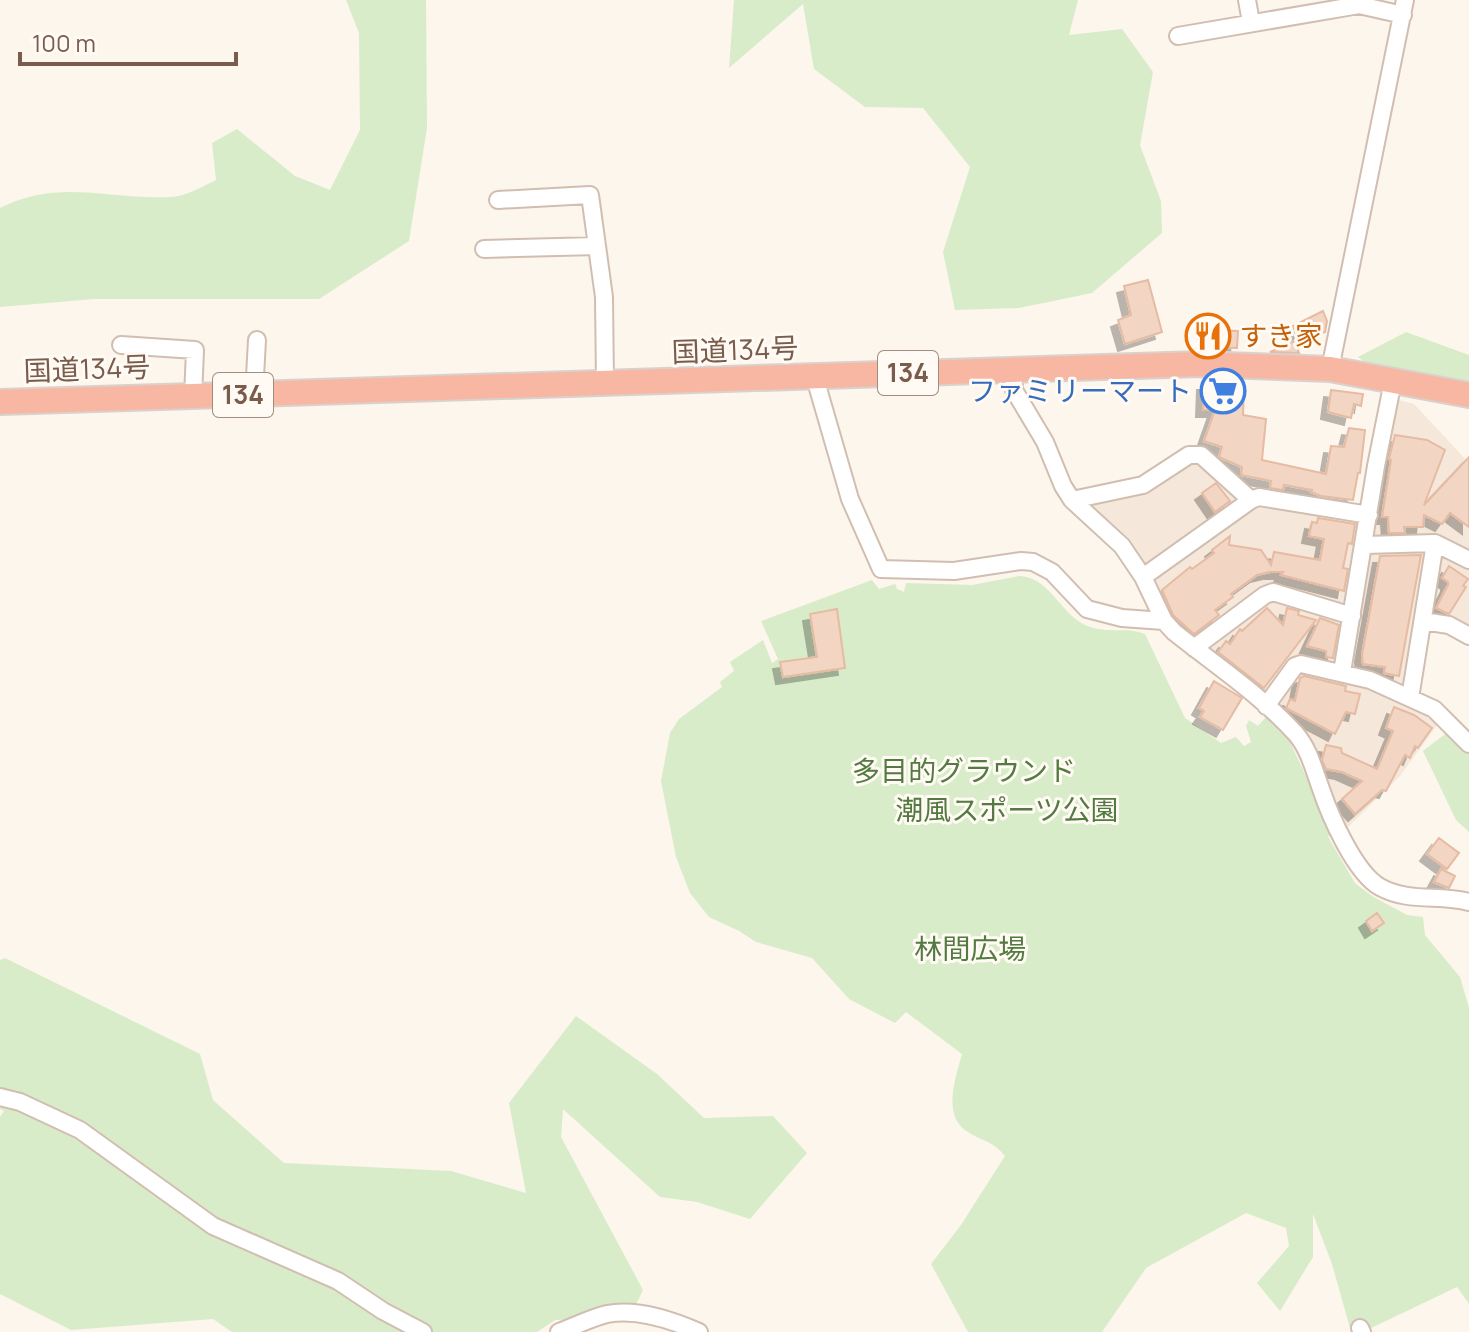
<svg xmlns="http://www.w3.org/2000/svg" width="1469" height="1332" font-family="Manrope,'Noto Sans JP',sans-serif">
  <defs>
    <filter id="shadow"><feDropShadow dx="-7" dy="7" stdDeviation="0" flood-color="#0004"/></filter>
  </defs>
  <rect width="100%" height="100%" fill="#fdf6ec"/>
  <!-- residential -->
  <path fill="#f5e8da" d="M1399,400l15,4 55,59v91l-93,-15 -4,-6 17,-104z
    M1198,459l39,34 -1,9 -88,64h-7l-54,-57 1,-6z
    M1261,504l94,13 7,6 -13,79 -8,5 -70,-21 -77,54 -24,-19 -18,-38 1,-5 99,-71z
    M1425,548l4,5 -20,131 -8,5 -44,-17 -7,-6 20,-111 5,-5z
    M1444,552l25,13v66l-35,-13 -4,-7 8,-55z
    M1273,599l68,19 4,5 -7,38 -5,4 -33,-8 -39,39 -55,-44v-6z
    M1305,670l61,14 74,37 -40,55 -52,51 -72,-118 1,-9 20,-28z"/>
  <!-- green -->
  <path fill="#d8ecc9" d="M346,0h80l1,128 -18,113 -90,58h-225l-94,8v-99c59,-30 109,-8 170,-11 15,0 33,-11 46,-17l-4,-37 25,-14 58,47 35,14 30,-60 -1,-97z
    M734,0h344l-9,35 53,-6 31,43 -13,73 21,56 1,32 -70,60 -73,15 -64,2 -12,-58 27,-85 -47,-59 -58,-1 -51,-38 -11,-65 -74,64z
    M1406,332l63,23v29l-102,-20 -9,-7z
    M1019,576c30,1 40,35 64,48 21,11 42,2 62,10l40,84 36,25 15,-6 8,9 7,-4 -5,-16 3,-6 9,6 8,-9 24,25 43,92 -5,2 3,6 24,41 17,13 35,19 16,2 2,18 35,42 9,31v296l-12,-17 -90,43 -4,-8 -13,6 -18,-64 -19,-50v43l-33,54 -23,-28 32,-37 -3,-18 -40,-15 -100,55 -44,64h-134l-37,-68 30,-39 44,-69c-13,-16 -22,-14 -37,-24 -27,-16 -12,-55 -6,-78l-56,-42 -11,11 -46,-24 -37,-41 -56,-16 -17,-11 -30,-14 -19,-24 -14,-36 -15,-76 9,-48 9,-14 43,-32 -2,-5 14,-11 -4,-9 33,-22 9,23 6,-4 -17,-38 111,-41 7,9 16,-5 2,5 7,3 2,-9 66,2z
    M1449,731l20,21v80l-13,-12 -33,-69z
    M5,958l195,96 13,46 71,63 167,8 75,22 -17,-90 67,-87 81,58 47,44 69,-2 34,37 -57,66 -53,-17 -37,-5 -97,-88 -2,28 82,153 -13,27 -75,3 -18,12h-305l-19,-13 -142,11 -71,-36v-177l4,-6 -4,-2v-149z"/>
  <!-- building -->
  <path fill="#f3d5c3" stroke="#e6bba3" stroke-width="2" filter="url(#shadow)" d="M1148,280l14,52 -37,12 -7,-24 13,-5 -7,-29z
    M1323,311l4,10 -2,11 -25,10 -7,-16z
    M1204,330l34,1 -1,17 -34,-1z
    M1294,341l5,12 -29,-1z
    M1204,383l40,1 -1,31 23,4 -4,41 64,14 5,-28 13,1 5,-19 16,2 -5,43h-2l-5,27 -32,-4 -10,-4 1,-2 -28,-5 -1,5 -13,-2 1,-7 -30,-6 1,-8 -23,-10 3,-10 -18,-6 11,-31h-12z
    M1331,390l32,4 -2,12 -7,-2 -3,14 -23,-6z
    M1395,435l32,5 18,10 -21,55 45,-48v70l-19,-14 -8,11 -18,-9 -1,12h-19l1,6h-16l-1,-16h-6l9,-57 -2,-1z
    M1216,483l14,18 -15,11 -13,-19z
    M1318,518l37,6 -3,20 -4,-1 -5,25 5,1 -4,22 -63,-16 2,-3h-13l-13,3 -26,19 2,3 -18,13 4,5 -25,19 -21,-19 -11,-25 28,-23 2,2 22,-16 -2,-3 18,-14 -1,9 32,5 10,15 3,-13 46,8 4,-21 -15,-3 3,-14 5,1z
    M1421,555l-22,121 -15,-3 1,-6 -22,-3 -1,-9 18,-99z
    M1449,566l19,13 -5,7 3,1 -17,27 -13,-6 12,-23v-3l-6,-4z
    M1267,608l16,17 4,-17 12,3 -1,4 18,5 -52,68 -46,-36 8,-11 4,3 10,-15 2,2z
    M837,609l8,59 -62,9 -3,-15 37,-5 -7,-43z
    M1320,618l19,7 -6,33 -7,-1v-6l-19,-5z
    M1304,676l42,10 -1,5 15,3 -5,20 -9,-2 -11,22 -49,-26 4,-9 5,2 5,-23z
    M1214,681l28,17 -19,32 -23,-13 4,-6 -5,-3z
    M1394,707l20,8 18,13 -14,20 -3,-2 -5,12 -5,-3 -19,36 -4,-1 -27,24 -13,-15 20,-18 -20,-9 -16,-3 -4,-9 4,-15 15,3 1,5 35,16 16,-38 -7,-3z
    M1439,838l20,15 -12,16 -20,-15z
    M1441,869l14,7 -6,12 -15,-6z
    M1377,913l7,10 -12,8 -6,-10z"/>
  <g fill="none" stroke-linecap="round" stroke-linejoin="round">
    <!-- minor casing -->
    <g stroke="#d1beb0" stroke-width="20">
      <path id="minor" d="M1247,0l4,22
        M1178,36l181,-31 44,10
        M498,200l92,-5 14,102 1,87
        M484,249l113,-3
        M121,345l74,5 -2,47
        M1330,369l75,-369
        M1013,370l1,20 31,52 18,44 9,14 50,46 21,31 21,44 10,11c40,32 87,63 122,102 13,15 18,36 25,55 9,27 34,84 59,98 29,16 59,7 89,15
        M817,378v7l33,114 31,70 73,2 67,-10 12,1 19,10 35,37 35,9 42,3
        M254,395l3,-55
        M1072,500l71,-15 46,-30h12l50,45
        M1365,545l70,-2 34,17
        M1143,577l108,-77 8,-3 110,18
        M1423,621l26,4 20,11
        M1194,648l71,-53 8,-3 79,24
        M1342,672l34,-206 17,-85
        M1410,698l25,-155
        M1266,706l29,-40 6,-2 69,16 64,29 35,35
        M0,1097l20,5 60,28 133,96 125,55 45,30 40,21
        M1360,1328l2,4
        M559,1332c16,-6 32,-14 48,-18 30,-6 65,6 92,18"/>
    </g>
    <!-- highway casing -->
    <g stroke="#dad1cd" stroke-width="28">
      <path id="highway" d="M0,402l1200,-38 130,5 139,26"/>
    </g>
    <!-- minor -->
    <use href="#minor" stroke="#fff" stroke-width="16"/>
    <!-- highway -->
    <use href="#highway" stroke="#f7b7a3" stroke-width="24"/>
  </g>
  <!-- icons -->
  <defs>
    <g id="restaurant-ring" transform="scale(2.3)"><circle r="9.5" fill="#fffaf3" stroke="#e8710a" stroke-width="1.5"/><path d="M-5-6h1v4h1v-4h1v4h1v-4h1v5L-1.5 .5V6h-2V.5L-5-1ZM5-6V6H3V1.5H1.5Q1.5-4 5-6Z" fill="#e8710a"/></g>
    <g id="supermarket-ring" transform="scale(2.3)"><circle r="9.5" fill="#fffaf3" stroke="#3f7fe0" stroke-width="1.5"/><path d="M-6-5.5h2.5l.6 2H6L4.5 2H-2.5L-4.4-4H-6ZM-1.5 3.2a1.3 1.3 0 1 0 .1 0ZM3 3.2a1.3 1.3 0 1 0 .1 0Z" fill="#3f7fe0"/></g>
  </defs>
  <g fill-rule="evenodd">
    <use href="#restaurant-ring" x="1208" y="336"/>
    <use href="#supermarket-ring" x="1223" y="391"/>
  </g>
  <g text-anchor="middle" stroke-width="6" stroke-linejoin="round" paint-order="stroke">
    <!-- shield labels -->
    <g fill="#fffaf3" stroke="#a28b7f" stroke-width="2">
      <rect x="878" y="351" width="60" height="44" rx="6"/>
      <rect x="213" y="373" width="60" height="44" rx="6"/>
    </g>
    <g font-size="26" font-weight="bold" fill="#7a5c4d">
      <text x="908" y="382">134</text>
      <text x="243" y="404">134</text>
    </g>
    <!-- food labels -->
    <g font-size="28" fill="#c56008" stroke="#fffaf3" text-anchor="start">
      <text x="1239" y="346">すき家</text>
    </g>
    <!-- street labels -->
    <g font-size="28" fill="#7a5c4d" stroke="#fffaf3">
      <text transform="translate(735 350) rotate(-2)" y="10">国道134号</text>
      <text transform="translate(87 369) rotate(-2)" y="10">国道134号</text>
    </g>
    <!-- shop labels -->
    <g font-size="28" fill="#366cbe" stroke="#fffaf3" text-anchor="end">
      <text x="1192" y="401">ファミリーマート</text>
    </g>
    <!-- park labels -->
    <g font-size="28" fill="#537a41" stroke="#fffaf3">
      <text x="964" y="781">多目的グラウンド</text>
      <text x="1007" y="820">潮風スポーツ公園</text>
      <text x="970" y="959">林間広場</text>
    </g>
  </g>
  <!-- scale -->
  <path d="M20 52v12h216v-12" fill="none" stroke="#7a5c4d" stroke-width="4"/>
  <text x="32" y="52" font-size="24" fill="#7a5c4d" stroke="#fffaf3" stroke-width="6" paint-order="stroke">100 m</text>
</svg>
